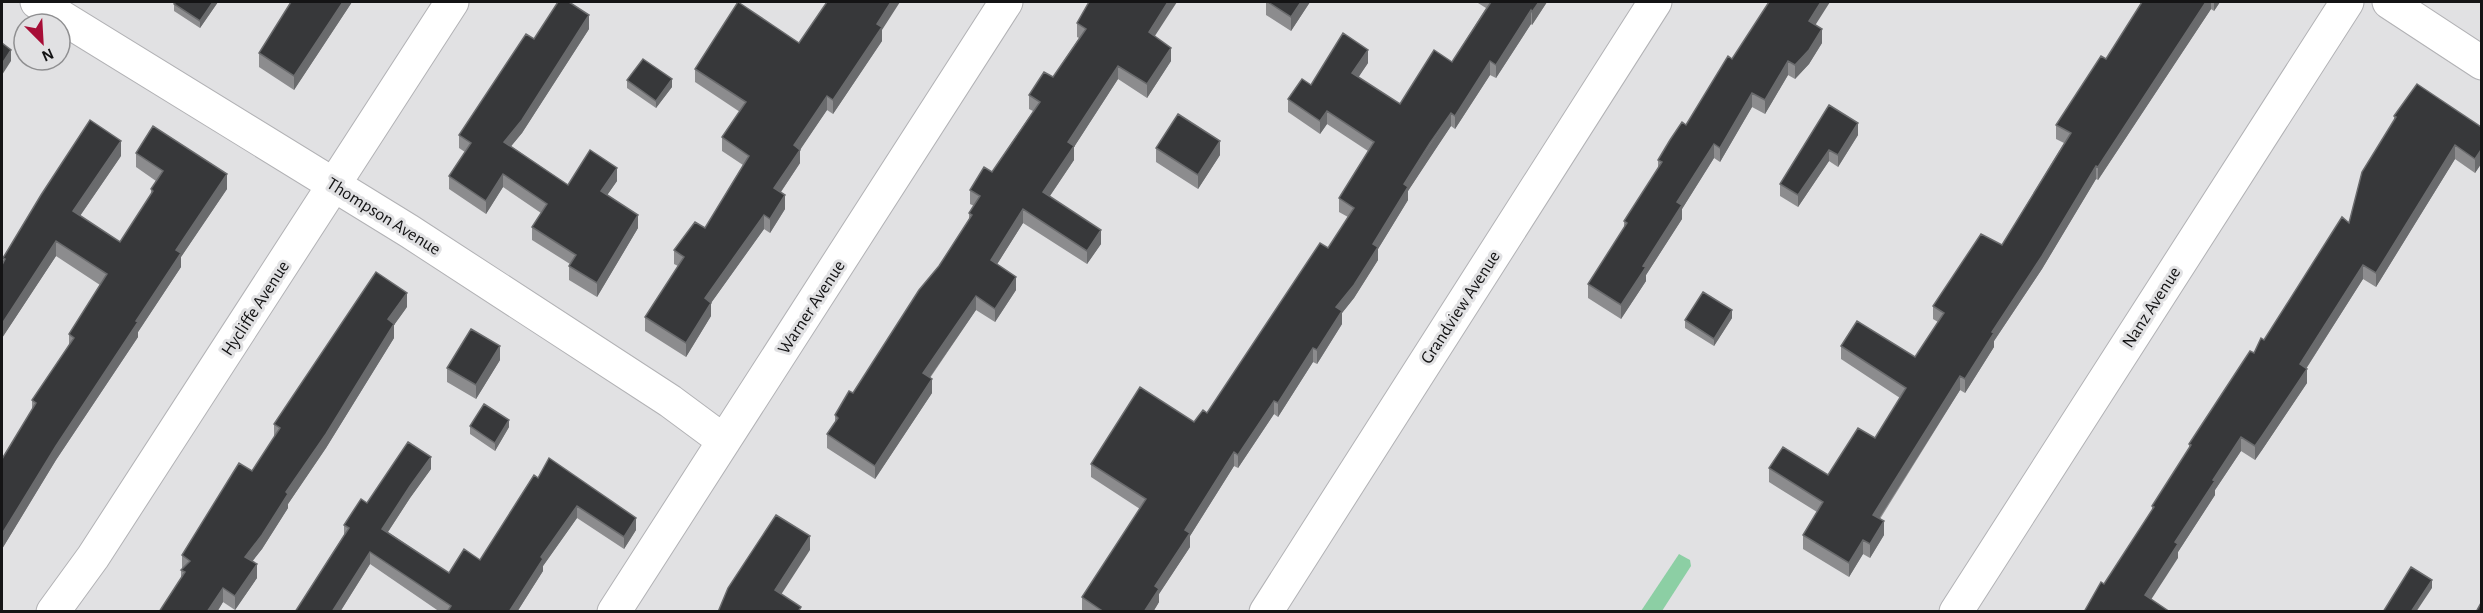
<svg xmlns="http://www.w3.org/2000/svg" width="2483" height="613" font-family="'Alegreya Sans',sans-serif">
  <rect width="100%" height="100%" fill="#e1e1e3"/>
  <!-- green -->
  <path fill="#8ccfa4" d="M1679,554l11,6 1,6 -29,45h-21z"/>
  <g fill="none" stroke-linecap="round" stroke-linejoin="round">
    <!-- minor casing -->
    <g stroke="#b2b2b5" stroke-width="35">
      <path id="minor" d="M37,2l372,229 261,170 54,40
        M2389,2l93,61
        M53,612l40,-55 359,-555
        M614,612l392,-610
        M1266,612l389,-610
        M1956,612l391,-610"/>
    </g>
    <!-- minor -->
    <use href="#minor" stroke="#fff" stroke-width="33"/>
  </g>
  <!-- wall -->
  <path fill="#8c8c8e" d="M176,2h42l-18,26 -26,-17v-7z
    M352,2l-58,88 -35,-23v-14z
    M1266,2h44l-19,29 -25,-16z
    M1478,2h69l-15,23 -1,-1 -35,54 -6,-3 -35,54 -4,-3 -21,31 -22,34v9l-30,49v11l-24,38 -12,15v11l-25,40 -4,-2 -35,55 -4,-3 -36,54 -4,-2 -44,70v11l-31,47v8l-6,10h-69l-2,-2v-13l58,-88 -49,-32v-13l103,-42 13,-9 121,-165 20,-31 -9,-5v-14l29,-47 -41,-27 -7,10 -32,-22v-13l23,-14 57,-22 -10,14 42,27 52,-42 34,-54 -8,-5z
    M2142,2h78l-6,9 -3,-2 -113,171 -2,-1 -54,90 -48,72v6l-29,46 -5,-3 -80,129 4,16 -14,23 -7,-4 -14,23 -46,-28v-14l14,-23 -48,-30v-14l59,7 47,-37 25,-40 -59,-39v-13l74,11 23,-35 -5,-3v-13l69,-61 62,-102 -8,-4v-14l50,-66z
    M1077,23l78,13 16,25 -24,37 -29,-19 -44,68v13l-24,36 51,48 -14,20 -64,-41 -26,41 19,26 -21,32 -19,-12 -46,68 2,15 -57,86 -48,-31v-14l8,-11v-8l18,-22 86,-127 30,-47v-6l5,-7 -4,-2v-14l22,-18 41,-61 -4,-2v-14l24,-18 26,-39 -2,-1z
    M1815,25l7,18 -13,21 -14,15 -7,-4 -23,39 -13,-7 -32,55 -6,-4 -32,51v10l-36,56v6l-25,38 -33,-21v-14l36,-56v-7l34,-52v-9l28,-35z
    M589,29l-67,104 -11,13 57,39 49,-4 -10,14 31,33 -41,69 -28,-17v-14l1,-2 -38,-24v-13l9,-14 -38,-26 -17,27 -37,-25v-13l16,-24 -6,-4v-13l75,-96z
    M882,30v11l-49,73 -6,-4 -27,39v14l-19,29 4,17 -15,24 -6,-4 -53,74v13l-25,41 -41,-26v-14l33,-51 -4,-2v-14l31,-22 38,-63 -21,-14v-14l18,-25 -45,-30v-13l104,-26z
    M627,80l45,7 -16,21 -29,-20z
    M1829,105l29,30 -20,32 -9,-6 -31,46 -18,-11v-12z
    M2394,116l87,11v37l-6,9 -20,-14 -79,128 -13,-8 -57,90 1,14 -45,67 -7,10 -14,-9 -26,39v5l-37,57v6l-74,26 48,-74v-4l37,-57v-5l160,-221 45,-103z
    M1156,148l64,7 -22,34 -42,-27z
    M136,153l91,36 -46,68v10l-43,65v5l-82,123 -54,89v-90l30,-49v-10l37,-55v-11l31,-49 -44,-29 -54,82v-73l1,-3v-4l118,-102 -41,60 40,26 31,-47v-6l5,-8 -20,-14z
    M407,307l-13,18v13l-68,110 -38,56v4l-26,41 -10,12 5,17 -22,32 -12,-8 -6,10h-58l22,-34v-8l1,-1v-14l70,-84 22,-33v-14z
    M1732,318l-18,28 -29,-18v-8z
    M500,360l-24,39 -29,-17v-14z
    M470,426l39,1 -14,24 -25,-17z
    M431,469l-21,29 -22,34 61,41 31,-13 54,-85 102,55 -12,19 -47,-31 -34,48v5l-26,41h-77l-70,-48 -30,48h-45l49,-77v-10l23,-22z"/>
  <!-- shaded-wall -->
  <path fill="#6a6b6d" d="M213,2h5l-18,26v-7z
    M343,2h9l-58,88v-14z
    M891,2h9l-18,28v11l-49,73v-14l44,-76z
    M1168,2h9l-28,43v-13z
    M1301,2h9l-19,29v-14z
    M1539,2h8l-15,23v-13z
    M1821,2h9l-21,33v-14z
    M2206,2h5v7l-113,171v-13z
    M2214,2h6l-6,9z
    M1531,10v14l-35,54v-13z
    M589,15v14l-67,104 -18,22v-13z
    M1822,29v14l-13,21 -14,15v-14z
    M1171,48v13l-24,37v-14z
    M11,50v11l-9,14v-11z
    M1368,50v13l-16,24v-14z
    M1490,61v14l-35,54v-13z
    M1788,61v14l-23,39v-14z
    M1118,66v13l-44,68v13l-31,46v-14l25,-50z
    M672,79v8l-16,21v-7z
    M1752,93v14l-32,55v-14z
    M827,96v14l-33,49v-14z
    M1327,111v13l-7,10v-13z
    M1451,113v13l-43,65v9l-30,49v11l-24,38 -12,15v11l-25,40v-14l19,-43 37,-63 31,-60z
    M1858,123v12l-20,32v-12z
    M121,141v15l-48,70v-15z
    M1220,141v14l-22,34v-14z
    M1714,144v14l-32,51v10l-36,56v6l-25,38v-14l56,-103z
    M2455,145v14l-79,128v-14z
    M800,150v13l-26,39v-14z
    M1829,150v11l-31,46v-12z
    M2481,150v14l-6,9v-14z
    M2096,166v13l-54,90 -48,72v6l-29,46v-14l27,-47z
    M617,168v13l-16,23v-13z
    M227,174v15l-46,68v10l-43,65v5l-82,123 -54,89v-15l54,-88 80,-125 40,-71z
    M503,174v13l-17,27v-13z
    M785,195v14l-15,24v-14z
    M1023,209v14l-32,51v-14z
    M638,215v13l-41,69v-14z
    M764,215v14l-53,74v13l-25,41v-14l19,-45z
    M1101,230v14l-14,20v-13z
    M56,241v15l-54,82v-14z
    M2363,265v14l-63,99v-14z
    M1016,277v13l-21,32v-13z
    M407,293v14l-13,18v13l-68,110 -38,56v4l-26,41 -17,22v-14l41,-65 102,-173z
    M976,296v14l-53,77v-14z
    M1732,310v8l-18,28v-7z
    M500,346v14l-24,39v-14z
    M1313,348v14l-35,55v-14z
    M2307,369v14l-45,67 -7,10v-14z
    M1960,376v14l-87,138v-13z
    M932,379v14l-57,86v-13z
    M1274,401v13l-36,54v-13z
    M509,420v7l-14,24v-8z
    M2241,437v14l-26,39v5l-37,57v6l-33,51v-14l30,-53 38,-62z
    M1234,452v14l-44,70v11l-31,47v8l-6,10h-9l11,-26 30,-56z
    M431,457v12l-21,29 -28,43v-12l28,-43z
    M577,506v12l-34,48v5l-26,41h-8l32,-55z
    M636,518v12l-12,19v-12z
    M1884,521v14l-14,23v-14z
    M810,536v14l-35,54v-14z
    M1863,540v14l-14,23v-14z
    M370,552v12l-30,48h-8z
    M257,564v14l-22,32v-14z
    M2432,580v8l-16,24h-5z
    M223,588v14l-6,10h-10z"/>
  <!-- building -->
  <path fill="#37383a" stroke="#6a6b6d" stroke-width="1.5" d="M176,2h37l-13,19 -26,-17z
    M291,2h52l-49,74 -35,-23z
    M558,2h11l20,13 -67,105 -18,22 64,43 22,-35 27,18 -16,23 37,24 -41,68 -28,-17 7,-11 -44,-28 15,-23 -44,-30 -17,27 -37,-25 22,-33 -12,-8 67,-101 8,5z
    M738,2l61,41 28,-41h64l-14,22 5,3 -49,73 -6,-4 -33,49 6,5 -26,38 11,7 -15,24 -6,-4 -59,83 6,5 -25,40 -41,-26 39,-60 -10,-7 21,-28 10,6 44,-72 -27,-19 24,-35 -51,-33z
    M1089,2h79l-19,30 22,16 -24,36 -29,-18 -50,76 6,4 -31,46 58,38 -14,21 -64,-42 -32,51 25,17 -21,32 -19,-13 -53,77 9,6 -57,87 -48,-32 11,-16 -3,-3 14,-24 4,2 66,-103 20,-24 33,-51 -3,-2 11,-17 -10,-6 14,-23 8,5 48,-70 -11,-7 15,-23 9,5 33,-48 -9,-6z
    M1268,2h33l-10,15z
    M1491,2h48l-7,10 -1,-2 -35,55 -6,-4 -35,55 -4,-3 -21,30 -26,41 4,3 -35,57 5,3 -24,38 -18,22 6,4 -25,39 -4,-2 -35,55 -4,-2 -36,54 -4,-3 -49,78 5,3 -35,53 4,3 -15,23h-40l-22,-15 64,-98 -55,-35 49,-77 54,35 9,-12 4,3 113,-170 8,5 26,-40 -15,-10 35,-56 -47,-31 -7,10 -32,-22 14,-20 9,6 32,-52 25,17 -16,23 48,31 34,-54 18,12z
    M1769,2h52l-12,19 13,8 -13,21 -14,15 -7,-4 -23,39 -13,-7 -32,55 -6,-4 -37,58 5,3 -39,61 3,1 -25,38 -33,-21 39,-61 -3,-2 38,-59 -4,-2 12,-20 12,-18 4,3 42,-69 4,3z
    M2142,2h64l-108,165 -2,-1 -54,90 -50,76 2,1 -29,46 -5,-3 -87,139 11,6 -14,23 -7,-4 -14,23 -46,-28 20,-33 -54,-34 14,-21 45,28 30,-47 17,10 31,-50 -65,-42 16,-25 58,36 29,-44 -11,-7 48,-72 21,11 69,-112 -15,-8 45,-69 5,3z
    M2,43l9,7 -9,14z
    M643,59l29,20 -16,22 -29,-21z
    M2417,84l64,43v23l-6,9 -20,-14 -79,128 -13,-8 -63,99 7,5 -45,67 -7,10 -14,-9 -28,43 2,1 -40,61 3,2 -33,51 25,17h-86l17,-30 3,2 50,-77 -2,-1 39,-61 -2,-1 61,-93 4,2 7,-15 3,2 78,-123 7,6 13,-51 34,-55 -2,-1z
    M1829,105l29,18 -20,32 -9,-5 -31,45 -18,-11z
    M1178,114l42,27 -22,34 -42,-27z
    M90,120l31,21 -48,70 47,31 33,-51 -2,-2 12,-18 -27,-18 17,-27 74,48 -51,76 5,3 -45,68 2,1 -82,124 -54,88v-75l34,-56 -4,-3 42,-62 -5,-4 38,-60 -51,-33 -54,83v-59l3,-6 -2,-1 38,-63z
    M376,272l31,21 -19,26 6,5 -68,110 -40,58 2,2 -26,41 -17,22 12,7 -22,32 -12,-8 -16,24h-48l26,-40 -4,-2 9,-9 -8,-6 57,-92 13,8 28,-43 -6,-4z
    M1703,292l29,18 -18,29 -29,-19z
    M471,329l29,17 -24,39 -29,-17z
    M484,404l25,16 -14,23 -25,-17z
    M408,442l23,15 -21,29 -28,43 67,44 15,-24 16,11 54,-85 4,3 11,-20 87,60 -12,19 -47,-31 -36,51 2,2 -34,53h-62l4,-6 -81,-54 -38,60h-37l54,-84 -5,-3 17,-26 6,4z
    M776,515l34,21 -35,54 26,17 -3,5h-80l10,-24z
    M2411,567l21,13 -21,32h-28z
    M2481,603v9h-5z"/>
  <g text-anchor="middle" stroke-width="6" stroke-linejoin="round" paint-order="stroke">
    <!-- street labels -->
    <g font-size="18" fill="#141415" stroke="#e1e1e3">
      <text transform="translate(384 216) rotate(32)" y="6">Thompson Avenue</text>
      <text transform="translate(811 307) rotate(-57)" y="6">Warner Avenue</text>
      <text transform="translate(1460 307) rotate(-57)" y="6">Grandview Avenue</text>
      <text transform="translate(2151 307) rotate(-57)" y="6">Nanz Avenue</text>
      <text transform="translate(255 308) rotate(-57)" y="6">Hycliffe Avenue</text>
    </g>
  </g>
  <!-- border -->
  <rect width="2483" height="613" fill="none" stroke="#141415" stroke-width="6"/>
  <!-- north arrow -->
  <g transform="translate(42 42) rotate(156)"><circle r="28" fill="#e1e1e3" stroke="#8f8f91" stroke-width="1.5"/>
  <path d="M0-4.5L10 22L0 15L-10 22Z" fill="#a70e37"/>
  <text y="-9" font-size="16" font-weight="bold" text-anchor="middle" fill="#141415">N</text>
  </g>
</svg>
